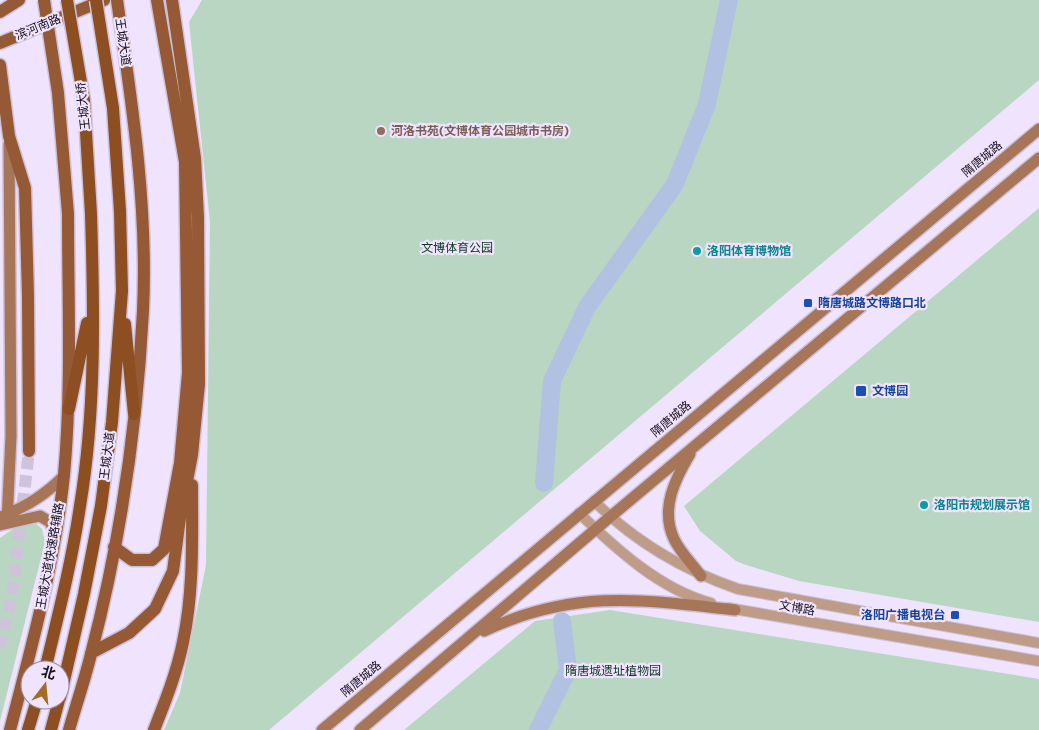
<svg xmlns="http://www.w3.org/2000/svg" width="1039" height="730" font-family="Commissioner,'Noto Sans SC',sans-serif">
  <rect width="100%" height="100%" fill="#f0e3fd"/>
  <!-- green -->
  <path fill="#b9d6c2" d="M202,0h837v80l-770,650h-105l16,-37 26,-128 4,-343 -21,-200z
    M1039,208v414l-240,-41 -53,-16 -10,-4 -36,-30 -16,-25z
    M33,521l9,8 3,13 -45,179v-183l23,-16z
    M610,610l429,69v51h-635l131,-109z"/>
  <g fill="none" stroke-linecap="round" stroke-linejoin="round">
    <!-- river -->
    <path stroke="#b1c1e2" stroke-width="18" d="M544,483l8,-102 35,-74 88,-123 32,-80 22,-104
      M538,730l30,-60 -6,-49"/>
    <!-- primary-tunnel -->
    <path stroke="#cfc3db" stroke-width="12" stroke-dasharray="12 6" stroke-linecap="butt" d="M0,647l12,-51 17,-145"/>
    <!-- tertiary casing -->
    <g stroke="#cdc1d9" stroke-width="12">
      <path id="tertiary" d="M594,501c41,41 89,69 144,88l301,54
        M579,513c37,36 82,77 132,90
        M728,608l311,53"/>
    </g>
    <!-- secondary casing -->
    <g stroke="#cdc1d9" stroke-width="14">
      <path id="secondary" d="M690,454c-15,25 -30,55 -16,85 6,13 19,26 27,37
        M3,516c24,-10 42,-21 61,-40
        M7,522l4,-86 -2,-292
        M0,525l40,-9 10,6 5,11
        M484,631c89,-42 157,-32 251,-21
        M322,730l717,-601
        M360,730l250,-213 429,-359"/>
    </g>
    <!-- primary casing -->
    <g stroke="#cdc1d9" stroke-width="15">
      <path id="primary" d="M0,12l19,-12
        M0,43l104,-43
        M0,65l9,71 16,52 3,108 1,155
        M114,547l18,13h20l12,-11 16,-86 8,-90 -3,-211 -28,-162
        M91,653l38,-20 26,-24 18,-38 7,-53 12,-63 7,-71 -1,-167 -3,-59 -23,-158
        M10,730c22,-85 45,-168 54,-255 8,-87 4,-174 4,-261
        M69,730c7,-25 16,-51 22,-76 29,-111 46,-228 52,-343 5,-104 -11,-208 -26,-311
        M154,730c11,-28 23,-58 29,-88 11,-51 9,-105 9,-157"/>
    </g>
    <!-- trunk casing -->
    <g stroke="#cdc1d9" stroke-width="15">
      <path id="trunk" d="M125,324l9,90
        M69,409l18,-86
        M45,670c13,-54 27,-109 35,-164 16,-96 14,-196 11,-292
        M60,698l24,-104 17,-88 11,-84 10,-131 -2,-80
        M28,730l9,-30
        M51,730l8,-30"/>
    </g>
    <!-- tertiary -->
    <use href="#tertiary" stroke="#be9c88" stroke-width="10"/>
    <!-- secondary -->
    <use href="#secondary" stroke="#a77659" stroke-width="11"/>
    <!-- primary -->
    <use href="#primary" stroke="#955a35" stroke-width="12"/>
    <!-- trunk -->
    <use href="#trunk" stroke="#8d4e21" stroke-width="12"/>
    <!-- primary-bridge casing -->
    <g stroke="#cdc1d9" stroke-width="15" stroke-linecap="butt">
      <path id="primary-bridge" d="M44,0l14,93 10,121"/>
    </g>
    <!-- trunk-bridge casing -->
    <g stroke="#cdc1d9" stroke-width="15" stroke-linecap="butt">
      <path id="trunk-bridge" d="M67,0l17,100 7,114
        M96,0l17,108 7,103"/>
    </g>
    <!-- primary-bridge -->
    <use href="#primary-bridge" stroke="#955a35" stroke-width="12"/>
    <!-- trunk-bridge -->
    <use href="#trunk-bridge" stroke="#8d4e21" stroke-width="12"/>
  </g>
  <!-- markers -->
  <circle fill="#8d6e63" stroke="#f0e3fd" stroke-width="2" cx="381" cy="131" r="5"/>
  <g fill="#0f9aa8" stroke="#f0e3fd" stroke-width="2">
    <circle cx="697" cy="251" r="5"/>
    <circle cx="924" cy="505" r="5"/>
  </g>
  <g fill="#1a4fb4" stroke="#f0e3fd" stroke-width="2">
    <rect x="803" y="298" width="10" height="10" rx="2.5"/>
    <rect x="855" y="385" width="12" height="12" rx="2.5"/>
    <rect x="950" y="610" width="10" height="10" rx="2.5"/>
  </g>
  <g text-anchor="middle" stroke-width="4.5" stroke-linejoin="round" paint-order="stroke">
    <!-- street labels -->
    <g font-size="12" fill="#140f19" stroke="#f0e3fd">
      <text transform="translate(38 27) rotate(-22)" y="4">滨河南路</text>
      <text transform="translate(123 42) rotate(82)" y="4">王城大道</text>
      <text transform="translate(83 106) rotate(-96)" y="4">王城大桥</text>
      <text transform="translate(982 159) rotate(-40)" y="4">隋唐城路</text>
      <text transform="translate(671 419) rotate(-40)" y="4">隋唐城路</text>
      <text transform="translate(107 456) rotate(-83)" y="4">王城大道</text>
      <text transform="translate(50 556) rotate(-80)" y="4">王城大道快速路辅路</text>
      <text transform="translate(797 608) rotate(10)" y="4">文博路</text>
      <text transform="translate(361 679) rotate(-40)" y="4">隋唐城路</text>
    </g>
    <!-- education labels -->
    <g font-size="12" font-weight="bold" fill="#785e54" stroke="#f0e3fd" text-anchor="start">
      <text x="391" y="135">河洛书苑(文博体育公园城市书房)</text>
    </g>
    <!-- park labels -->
    <g font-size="12" fill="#0b361e" stroke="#f0e3fd">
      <text x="457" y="252">文博体育公园</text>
      <text x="613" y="675">隋唐城遗址植物园</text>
    </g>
    <!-- culture labels -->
    <g font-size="12" font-weight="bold" fill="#0d838f" stroke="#f0e3fd" text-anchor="start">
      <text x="707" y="255">洛阳体育博物馆</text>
      <text x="934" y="509">洛阳市规划展示馆</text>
    </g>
    <!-- transit labels -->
    <g font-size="12" font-weight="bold" fill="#164399" stroke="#f0e3fd" text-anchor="start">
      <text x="818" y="307">隋唐城路文博路口北</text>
      <text x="872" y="395">文博园</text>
      <text x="945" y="619" text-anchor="end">洛阳广播电视台</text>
    </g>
  </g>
  <!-- north arrow -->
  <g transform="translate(45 685) rotate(16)"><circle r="24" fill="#f0e3fd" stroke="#988ea2"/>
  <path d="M0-4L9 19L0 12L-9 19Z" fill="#a06e24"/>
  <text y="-8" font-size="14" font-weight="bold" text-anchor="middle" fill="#140f19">北</text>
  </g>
</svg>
